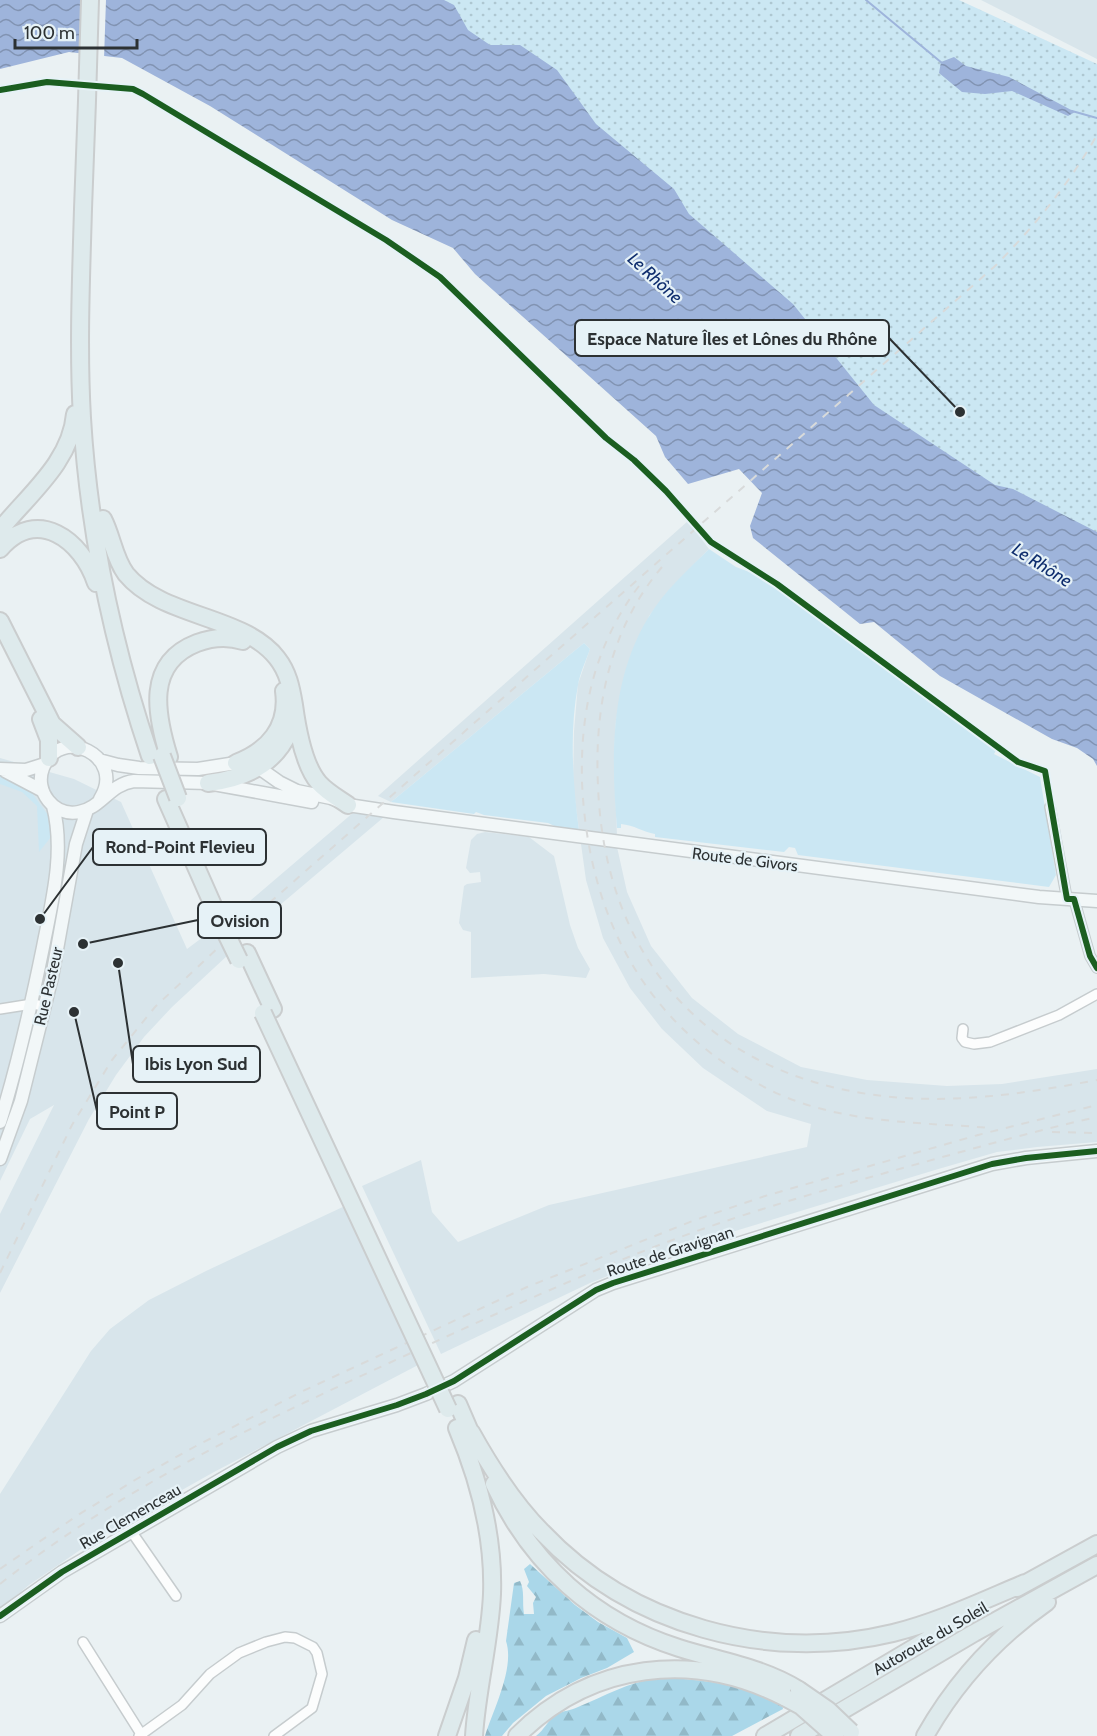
<svg xmlns="http://www.w3.org/2000/svg" width="1097" height="1736" font-family="Cabin,sans-serif">
  <defs>
    <pattern id="forest-firs" width="22" height="20" patternUnits="userSpaceOnUse" patternTransform="scale(1.5)"><rect width="22" height="20" fill="#aad7e9"/><path d="M5 1l3.5 6h-7zM16 11l3.5 6h-7z" fill="#92b9c8"/></pattern>
    <pattern id="park-dots" width="8" height="8" patternUnits="userSpaceOnUse" patternTransform="scale(1.5)"><rect width="8" height="8" fill="#cbe7f3"/><path d="M2 2h.1M6 6h.1" fill="none" stroke="#aec7d1" stroke-width="1.8" stroke-linecap="round"/></pattern>
    <pattern id="water-waves" width="16" height="10" patternUnits="userSpaceOnUse" patternTransform="scale(1.5)"><rect width="16" height="10" fill="#9eb4db"/><path d="M0 5q4-4 8 0t8 0" fill="none" stroke="#8193b2"/></pattern>
  </defs>
  <rect width="100%" height="100%" fill="#eaf1f3"/>
  <!-- built -->
  <path fill="#d8e5eb" d="M981,0h116v59z
    M688,521l21,28 -39,40 -21,27 -33,103 -2,37 3,80 -38,-5 -6,-48 1,-52 4,-47 12,-35 -6,-6 -193,159 -13,-6z
    M0,758l74,21 47,23 66,147 28,-21 13,27 -56,52 -28,30 -28,38 -27,44 -89,174v-79l54,-109 -24,14 -30,62z
    M354,812l30,5 -137,116 -10,-21z
    M485,832l44,5 25,19 16,69 8,23 12,21 -4,9 -42,-4 -73,4v-46l-8,-2 -4,-7 5,-37 3,-2 14,-2 -1,-10 -10,1 -4,-5 5,-28 6,-6z
    M581,844l36,3 10,45 24,54 41,52 46,36 63,33 66,13 80,6 55,-2 95,-15v73l-60,5 -40,5 -62,18 -259,79 -86,34 -149,71 -79,-168 59,-26 11,52 26,30 91,-37 258,-58 4,-23 -44,-13 -64,-43 -41,-39 -32,-41 -27,-50 -17,-58z
    M347,1205l73,159 -206,108 -112,63 -73,50 -29,24v-115l91,-143 19,-22 39,-29 57,-29z"/>
  <!-- grass -->
  <path fill="#cbe7f3" d="M709,549l27,18 27,10 234,172 -3,5 46,23 16,98 -7,12 -251,-32 -3,-7 -6,-1 -5,5 -129,-15v-3c-12,-2 -21,-9 -34,-10v4h-4c-6,-71 -7,-147 31,-210 16,-27 40,-48 61,-69z
    M584,643l6,6c-4,12 -10,24 -12,36 -9,48 -5,98 1,146l-20,-3 -11,-5 -64,-8 -8,-3 -2,2 -83,-12z
    M0,776l25,8 8,6 -1,3 16,22 3,22 -12,15 -2,-46 -15,-14 -22,-8z"/>
  <!-- forest -->
  <path fill="url(#forest-firs)" d="M530,1564l45,41 23,17 29,16 7,14 -27,16 -26,10 -35,18 -33,27 -11,13h-17c8,-26 30,-68 21,-95l8,-58 6,-2c5,10 2,21 4,33h10l-1,-11 3,-6 -9,-11 2,-4 -5,-13z
    M658,1678c48,1 80,6 124,26l1,5 -51,27h-196c8,-6 12,-16 20,-21 8,-5 14,-4 22,-8 27,-11 50,-25 80,-29z"/>
  <!-- park -->
  <path fill="url(#park-dots)" d="M249,0h710l138,64v576z"/>
  <!-- water -->
  <path fill="url(#water-waves)" d="M0,0h444l10,5 14,25 22,15h30l37,25 39,54 78,65 15,25 104,90 81,101 121,80 18,4 84,43v234l-4,-7 -16,-11 -25,-9 -112,-63 -66,-54 -14,2 -107,-86 -3,-12 12,-33 -23,-24 -51,15 -23,-27 -9,-21 -181,-162 -22,-26 -61,-28 -182,-114 -88,-48 -53,-6 -69,17z
    M954,57l12,9 43,11 66,35 -7,4 -56,-25 -27,3 -23,-2 -23,-19 2,-11z"/>
  <!-- pier -->
  <path fill="#eaf1f3" d="M85,0h21l-2,59 -21,-2z"/>
  <g fill="none" stroke-linecap="round" stroke-linejoin="round">
    <!-- stream -->
    <path stroke="#9eb4db" stroke-width="2" d="M866,0l76,63
      M1072,111l25,7"/>
    <!-- street casing -->
    <g stroke="#c6ccce" stroke-width="12">
      <path id="street" d="M1050,807l17,92
        M1074,899l16,57 7,12
        M0,1009l32,-5 12,2
        M963,1029l-1,9 3,4 9,2 16,-2 69,-27 38,-21
        M131,1531l45,65
        M83,1642l58,92
        M139,1736l43,-31 28,-31 29,-21 27,-11 19,-5 10,1 18,9 4,6 5,21 -10,34 -38,28"/>
    </g>
    <!-- secondary casing -->
    <g stroke="#c6ccce" stroke-width="15">
      <path id="secondary" d="M99,760l19,5 21,3 59,1 38,-6 26,7 17,12 18,9 34,7 17,7 46,7 645,85 58,4
        M0,769l26,1 19,-6
        M5,771l38,20
        M100,799c27,-43 -40,-75 -57,-31 -9,23 11,49 36,44 22,-4 31,-28 55,-31l74,2 104,19
        M0,1122c18,-58 31,-116 43,-175 9,-46 22,-95 10,-141
        M0,1159l21,-58 31,-124 24,-133 11,-34
        M0,1616l62,-44 215,-125 34,-16 86,-26 29,-11 28,-13 142,-91 17,-7 379,-119 34,-6 71,-7"/>
    </g>
    <!-- highway casing -->
    <g stroke="#cacdce" stroke-width="20">
      <path id="highway" d="M90,0c-2,70 -4,139 -7,209 -2,70 -5,140 -1,209 7,116 31,228 68,338
        M103,519c9,17 11,39 23,55 36,44 118,41 151,84 11,14 14,29 17,47 3,22 10,61 25,78 8,9 19,15 29,22
        M0,530c28,-35 71,-68 75,-116
        M0,549c37,-43 82,-9 96,34
        M0,621l52,103 26,23
        M41,719l8,21v18
        M169,757c-13,-42 -24,-94 28,-114 16,-6 30,-7 46,-2
        M236,763c32,-12 53,-36 48,-72
        M208,783c34,-4 66,-17 81,-51
        M166,799l54,122
        M247,953l26,56
        M458,1404l16,37
        M457,1428c22,52 37,109 35,166 -2,48 -15,94 -18,142
        M471,1432c20,36 42,71 71,100 89,94 226,131 351,101 45,-11 89,-32 132,-50
        M494,1484c37,80 100,137 185,164 41,13 83,19 120,42
        M1017,1588l80,-44
        M447,1736l20,-58 9,-38
        M517,1736c74,-74 177,-86 269,-38
        M765,1736l206,-122
        M799,1736l175,-103 123,-68
        M925,1736c30,-53 72,-99 122,-134"/>
    </g>
    <!-- street -->
    <use href="#street" stroke="#fcfdfd" stroke-width="9"/>
    <!-- secondary -->
    <use href="#secondary" stroke="#f2f7f8" stroke-width="12"/>
    <!-- highway -->
    <use href="#highway" stroke="#deeaec" stroke-width="16"/>
    <!-- rail -->
    <path stroke="#d8dada" stroke-width="2" stroke-dasharray="8 8" stroke-linecap="butt" d="M662,567c-52,61 -68,140 -64,219 7,185 124,300 307,312 65,4 128,-6 192,-18
      M639,586c-44,58 -59,124 -57,196 6,136 64,246 188,308 69,34 148,32 222,38
      M1052,1132l45,1
      M0,1273l72,-148 40,-65 43,-53 64,-60 775,-680c40,-40 75,-83 103,-132
      M0,1569l78,-54 57,-35 61,-34 107,-55 224,-104 168,-67 70,-24 213,-61 119,-30
      M0,1584c117,-93 252,-158 387,-220 102,-47 204,-95 310,-133 70,-25 142,-45 213,-65 62,-17 124,-35 187,-49"/>
    <!-- highway-bridge casing -->
    <g stroke="#cacdce" stroke-width="20" stroke-linecap="butt">
      <path id="highway-bridge" d="M162,756l16,42
        M220,921l19,39
        M263,1013l185,396
        M799,1690l29,20 23,22
        M786,1698l15,8 34,30"/>
    </g>
    <!-- highway-bridge -->
    <use href="#highway-bridge" stroke="#deeaec" stroke-width="16"/>
    <!-- cycleway casing -->
    <g stroke="#e6f2f7" stroke-width="10">
      <path id="cycleway" d="M0,90l47,-8 86,7 10,5 243,146 54,37 166,161 28,22 32,31 45,51 66,42 241,178 27,9 22,128h7l16,57 7,12
        M0,1616l62,-44 215,-125 34,-16 86,-26 29,-11 28,-13 142,-91 17,-7 379,-119 34,-6 71,-7"/>
    </g>
    <!-- cycleway -->
    <use href="#cycleway" stroke="#1b5e20" stroke-width="6"/>
  </g>
  <g text-anchor="middle" stroke-width="4.5" stroke-linejoin="round" paint-order="stroke">
    <!-- street labels -->
    <g font-size="16" fill="#2c3133" stroke="#e6f2f7">
      <text transform="translate(745 859) rotate(7)" y="6">Route de Givors</text>
      <text transform="translate(48 986) rotate(-77)" y="6">Rue Pasteur</text>
      <text transform="translate(670 1251) rotate(-18)" y="6">Route de Gravignan</text>
      <text transform="translate(130 1516) rotate(-30)" y="6">Rue Clemenceau</text>
      <text transform="translate(930 1638) rotate(-30)" y="6">Autoroute du Soleil</text>
    </g>
    <!-- water labels -->
    <g font-size="18" font-style="italic" fill="#0f2e6e" stroke="#e6f2f7">
      <text transform="translate(655 278) rotate(42)" y="6">Le Rhône</text>
      <text transform="translate(1042 565) rotate(32)" y="6">Le Rhône</text>
    </g>
  </g>
  <!-- callouts -->
  <path fill="none" stroke="#2c3133" stroke-width="2" d="M960 412L889 338M40 919L93 847M83 944L198 920M118 963L133 1064M74 1012L97 1111"/>
  <g fill="#2c3133" stroke="#e6f2f7" stroke-width="2">
    <circle cx="960" cy="412" r="6"/>
    <circle cx="40" cy="919" r="6"/>
    <circle cx="83" cy="944" r="6"/>
    <circle cx="118" cy="963" r="6"/>
    <circle cx="74" cy="1012" r="6"/>
  </g>
  <g fill="#e6f2f7" stroke="#2c3133" stroke-width="2">
    <rect x="575" y="320" width="314" height="36" rx="6"/>
    <rect x="93" y="829" width="173" height="36" rx="6"/>
    <rect x="198" y="902" width="83" height="36" rx="6"/>
    <rect x="133" y="1046" width="127" height="36" rx="6"/>
    <rect x="97" y="1093" width="80" height="36" rx="6"/>
  </g>
  <g font-size="18" text-anchor="middle" font-weight="bold" fill="#2c3133">
    <text x="732" y="345">Espace Nature Îles et Lônes du Rhône</text>
    <text x="180" y="853">Rond-Point Flevieu</text>
    <text x="240" y="927">Ovision</text>
    <text x="196" y="1070">Ibis Lyon Sud</text>
    <text x="137" y="1118">Point P</text>
  </g>
  <!-- scale -->
  <path d="M15 39v9h122v-9" fill="none" stroke="#2c3133" stroke-width="3"/>
  <text x="24" y="39" font-size="18" fill="#2c3133" stroke="#e6f2f7" stroke-width="4.5" paint-order="stroke">100 m</text>
</svg>
